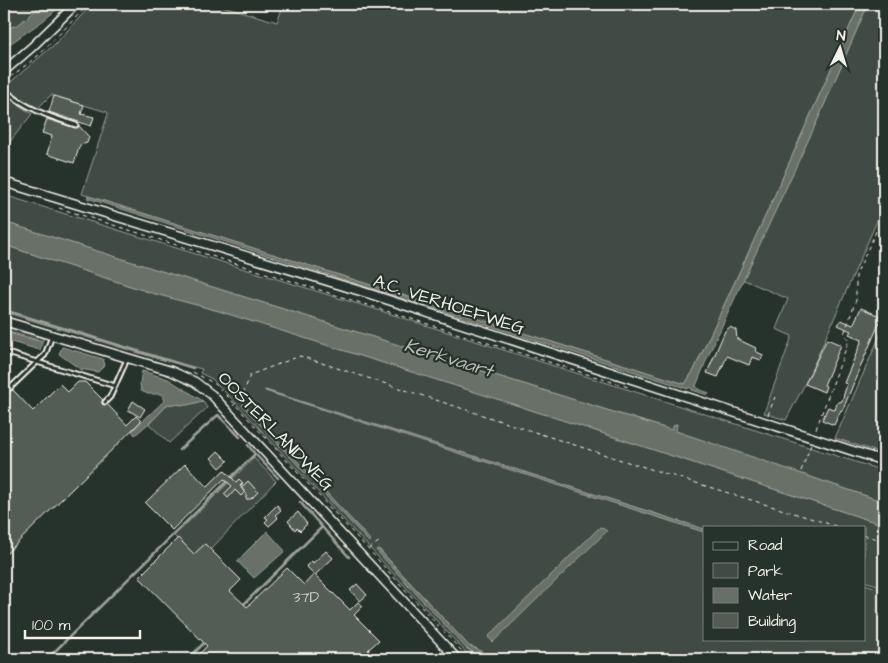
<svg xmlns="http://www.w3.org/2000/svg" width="888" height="663" font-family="'Architects Daughter',sans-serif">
  <rect width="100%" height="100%" fill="#26332d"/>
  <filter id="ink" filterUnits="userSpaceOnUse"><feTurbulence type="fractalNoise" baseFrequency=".02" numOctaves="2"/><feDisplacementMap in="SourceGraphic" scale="10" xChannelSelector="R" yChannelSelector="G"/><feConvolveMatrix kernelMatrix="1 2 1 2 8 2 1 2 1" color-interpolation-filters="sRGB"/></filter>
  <g filter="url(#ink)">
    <!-- green -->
    <path fill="#414b45" stroke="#9a9e96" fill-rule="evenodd" d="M4,4h38c-11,9 -23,25 -38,25z
      M92,4h124l61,18 7,-18h576l-91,204 -75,162 -9,14 -603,-190 26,-80 -1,-2 -56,-17 -13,13 -19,-9 -13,-13 49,-42z
      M868,4h16v201l-76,173 -22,42 -22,-7 28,-77 -16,-7 12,-30 -46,-20 76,-160z
      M4,95l28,19 -28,35z
      M4,195l377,116 503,160v31l-209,-71v-7l-4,6 -667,-208z
      M4,245l148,48 67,18 294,93 371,121v62l-20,-6v-54h-160v2l-439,-139 439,142v107h160v-55l20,6v69h-398l-10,-11 -7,-2 -90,-97 -2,1 89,98 10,7 -4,4 -235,-255 -25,-25 -12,-6 2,-4 -47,-11 -151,-46zM244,404l121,130 4,8 -126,-137zM600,527l6,5 -118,105h1z
      M4,325l39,13v3l-39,-10z
      M884,326v128l-49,-16z
      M203,401l4,7 -38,35 -20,-19 19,-20 19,1z
      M254,458l22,23 -67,70 -14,6 -21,-21z"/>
    <!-- water -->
    <path fill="#676f68" stroke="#9fa39b" d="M42,4h21l-19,16 -40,28v-19l14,-4z
      M860,4h8l-50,115 -110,237 -12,30 2,3 11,4 -1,2 -16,-5v-1l-3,-2 -1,2 -6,-2 -595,-189 1,-2 597,188 9,-14 75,-162z
      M4,222l667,208 4,-6h2l-1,7 208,71v23l-371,-121 -294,-93 -67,-18 -148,-48z
      M4,332l38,10 -2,8 -36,-10z
      M62,347l41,12 2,6 -7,7 -18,-3 -21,-15z
      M142,371l26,8 35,22 -16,4 -19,-1 -12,13 -21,18 -3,-4 33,-31 -4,-6h-13l-7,-3 -1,-8z
      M265,390l439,139v3l-439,-141z
      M244,404l8,8 119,129 -2,1 -127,-137z
      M600,527l7,4 -114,111 -5,-5z
      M267,531l18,20 -31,27 -17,-17z
      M378,549l91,97 12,5 5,8h-6l-8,-8 -6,-3 -90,-98z"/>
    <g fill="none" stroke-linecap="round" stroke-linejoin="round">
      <!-- stream -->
      <path stroke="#9fa39b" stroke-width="2.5" d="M4,310l189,58
        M226,385l10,12
        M248,445l7,9
        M179,450l39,-35 22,22
        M300,502l22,25
        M242,606l80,-79 27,30
        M47,659l208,-205 23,24
        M188,659l18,-18"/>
    </g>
    <!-- building -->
    <path fill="#525c55" stroke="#f4f1e8" d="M54,96l30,9 -3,9 13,3 -3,9 -42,-14z
      M47,119l28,9 4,-2 10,11 -2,6 -7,2 -6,18 -27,-9 5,-18 -10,-3z
      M861,308l21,9 -21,48 -15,37 -4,9 -1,-1 -7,15 -12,-5 6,-13 7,3 2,-7 5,-2 5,-17 -3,-1 18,-43 -13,-6 2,-3 -13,-6 3,-5 12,5z
      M730,327l6,3 1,9 19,9 -1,3 8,4 -2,5 -9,-3 -3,8 -22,-9 -9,21 -11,-4 18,-42z
      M827,339l14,6 -17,40 2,1 -2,6 -19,-8z
      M4,381l4,4 -1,3 1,3 5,-1 20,21 27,-27 8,8 10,-10h7l18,18 -1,4h5l20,21 9,-9 5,5 -137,135z
      M133,401l12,8 -5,8 -12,-7z
      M218,451l10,10 -8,7 -9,-10z
      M185,464l22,23 17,-17 12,12 3,-3 4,4 -3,3 5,6 -4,4 -6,-6 -7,8 -4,-4 8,-8 -8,-7 -52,51 -27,-27z
      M248,481l10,11 -7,7h-5v-6l-5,-5z
      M277,505l4,5 -6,5 3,3 -9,8 -4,-4 3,-3 -3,-2z
      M298,512l9,12 -7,7 -3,-3 -2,2 -7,-9z
      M178,538l16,16 11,-10 36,36 -11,11 17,16 40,-39 17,17 10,-11 -8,-8 6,-5 1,2 13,-12 7,7 -18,17 35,35 8,-8 5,4 -9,9 25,25 -11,10 10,9h-184l13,-13 -68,-69z
      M357,584l10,11 -7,6 -10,-11z"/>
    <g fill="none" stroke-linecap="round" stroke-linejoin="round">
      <!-- service casing -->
      <g stroke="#f4f1e8" stroke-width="7">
        <path id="service" d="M4,89c20,19 46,28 72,36
          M52,336l-7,19 -8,7 78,24 12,-27
          M4,352l33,10 -27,26
          M105,402l5,-5 5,-11"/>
      </g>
      <!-- tertiary casing -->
      <g stroke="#f4f1e8" stroke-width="11">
        <path id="tertiary" d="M4,71l28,-24 44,-43
          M4,182l366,112 514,167
          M4,321l167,50 24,11 17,13 245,264"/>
      </g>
      <!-- path -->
      <path stroke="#f4f1e8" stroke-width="1" stroke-dasharray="4 4" stroke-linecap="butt" d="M4,82l35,-27 50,-51
        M59,208l569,179
        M193,372l22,12 15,15 239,260
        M233,406l10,-11 7,-20 50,-19 318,103 221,68
        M768,415l7,-18
        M816,429l33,-89 -5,-6 12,-34v-25l28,-61
        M801,471l10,-26
        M864,535l20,6
        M369,549l11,-8"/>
      <!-- service -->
      <use href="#service" stroke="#26332d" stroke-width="3"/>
      <!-- tertiary -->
      <use href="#tertiary" stroke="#26332d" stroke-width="8"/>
    </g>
  </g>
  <g text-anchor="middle" stroke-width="4.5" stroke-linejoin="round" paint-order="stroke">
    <!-- number labels -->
    <g font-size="15" fill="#ccccc3">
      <text x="306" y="602">37D</text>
    </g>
    <!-- street labels -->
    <g font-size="18" fill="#f4f1e8" stroke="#26332d">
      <text transform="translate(449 304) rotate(18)" y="6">A.C. VERHOEFWEG</text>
      <text transform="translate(276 431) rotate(46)" y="6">OOSTERLANDWEG</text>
    </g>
    <!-- water labels -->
    <g font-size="19" font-style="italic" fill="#bcbdb5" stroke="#26332d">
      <text transform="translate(449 357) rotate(17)" y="7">Kerkvaart</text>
    </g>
  </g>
  <!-- margin -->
  <rect width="888" height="663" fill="none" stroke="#26332d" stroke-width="20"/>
  <rect x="10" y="10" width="868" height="643" fill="none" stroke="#f4f1e8" stroke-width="2" filter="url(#ink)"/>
  <!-- legend -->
  <rect x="703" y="526" width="162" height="115" fill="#26332d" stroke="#787f78"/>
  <rect x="713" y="542" width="25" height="8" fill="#26332d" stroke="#787f78"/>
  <text x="748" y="550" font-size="15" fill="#f4f1e8">Road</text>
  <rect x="713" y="563" width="25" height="15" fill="#414b45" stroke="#787f78"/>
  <text x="748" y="576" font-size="15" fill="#f4f1e8">Park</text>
  <rect x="713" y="588" width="25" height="15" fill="#676f68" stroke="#787f78"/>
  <text x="748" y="600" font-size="15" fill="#f4f1e8">Water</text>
  <rect x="713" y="613" width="25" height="15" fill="#525c55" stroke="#787f78"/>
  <text x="748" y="626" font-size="15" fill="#f4f1e8">Building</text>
  <!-- north arrow -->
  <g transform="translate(840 48) rotate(5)" stroke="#26332d" stroke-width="4" paint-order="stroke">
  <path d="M0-4L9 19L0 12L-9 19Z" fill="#f4f1e8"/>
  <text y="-8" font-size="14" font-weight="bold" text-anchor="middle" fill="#f4f1e8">N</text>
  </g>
  <!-- scale -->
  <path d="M25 630v8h115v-8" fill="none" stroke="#f4f1e8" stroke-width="2.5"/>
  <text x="32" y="630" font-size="15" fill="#f4f1e8" stroke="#26332d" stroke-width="4" paint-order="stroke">100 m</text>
</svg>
